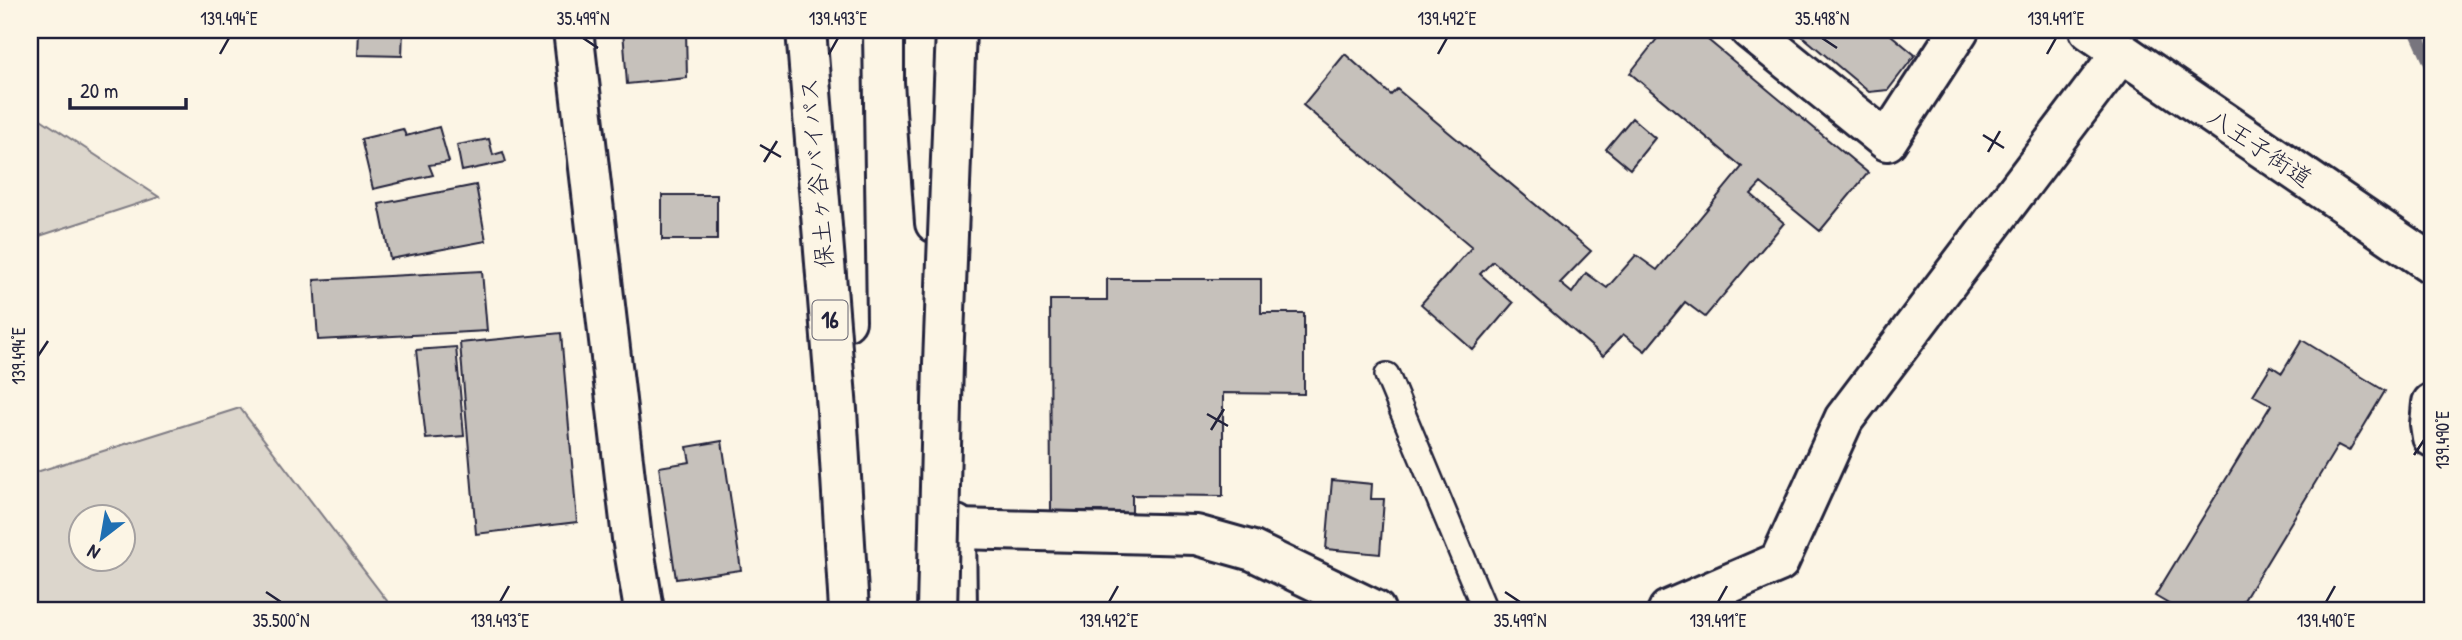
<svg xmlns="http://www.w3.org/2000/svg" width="2462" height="640" font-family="'Patrick Hand','Klee One',sans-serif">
  <rect width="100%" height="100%" fill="#fcf5e5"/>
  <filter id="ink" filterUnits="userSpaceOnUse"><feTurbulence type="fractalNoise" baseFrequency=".0143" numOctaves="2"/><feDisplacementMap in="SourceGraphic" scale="14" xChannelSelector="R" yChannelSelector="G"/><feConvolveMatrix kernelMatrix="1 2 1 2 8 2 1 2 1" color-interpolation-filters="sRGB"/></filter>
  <g filter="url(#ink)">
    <!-- green -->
    <path fill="#dcd6cc" stroke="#7f7c84" stroke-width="2" fill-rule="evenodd" d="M30,112l129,85 -129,42z
      M240,408l154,202h-364v-136zM80,518h42v42h-42z"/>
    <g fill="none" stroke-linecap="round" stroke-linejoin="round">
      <!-- stream -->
      <path stroke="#78757e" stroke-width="12" d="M2415,30l17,38"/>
    </g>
    <!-- building -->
    <path fill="#c6c1bb" stroke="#22223b" stroke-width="2" d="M359,30h44l-1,26 -44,-1z
      M623,30h86h-23l1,48 -60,6z
      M1664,30h32l172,143 -48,58 -59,-48 -10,11 33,29 -79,94 -20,-15 -40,49 -22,-17 -20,22 -110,-95 -13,13 33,29 -40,47 -52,-46 51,-57 -169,-142 42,-51 46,41 6,-6 194,162 -31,32 12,10 14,-20 21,15 29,-33 21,15 85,-103 -112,-94z
      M1795,30h90l30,25 -27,35 -19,2z
      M1632,118l23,20 -25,31 -24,-20z
      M439,127l10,35 -20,3 4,10 -60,14 -12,-50 42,-10 3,7z
      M489,139l4,16 10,-3 3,10 -44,9 -5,-26z
      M476,185l10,56 -96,18 -11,-55z
      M662,195h55v45h-55z
      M482,271l5,60 -169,9 -4,-60z
      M1107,279h154v34h43v81l-81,-1v103l-91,-1v21h-29l-1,-5h-51l-1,-211h57z
      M561,333l16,189 -101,12 -16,-191z
      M2302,340l83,51 -36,60 -11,-6 -100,165h-59l-24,-14 116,-191 -18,-10 18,-29 11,7z
      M456,347l8,89 -38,3 -10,-89z
      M722,441l19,129 -65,9 -17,-112 31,-5 -3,-15z
      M1332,480l40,4 -1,15h13l-4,55 -54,-5z"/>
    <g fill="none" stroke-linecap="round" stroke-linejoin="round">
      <!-- service casing -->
      <g stroke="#22223b" stroke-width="28">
        <path id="service" d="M1387,375l98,235"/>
      </g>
      <!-- minor casing -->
      <g stroke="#22223b" stroke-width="44">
        <path id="minor" d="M1750,30l137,111 72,-111
          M956,529l240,6 57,16 122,59
          M1668,610l111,-48 65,-143 277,-366"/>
      </g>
      <!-- tertiary casing -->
      <g stroke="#22223b" stroke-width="44">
        <path id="tertiary" d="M573,30l59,508 12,72
          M2089,30l343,234
          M2432,403l-2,21 2,13"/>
      </g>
      <!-- trunk casing -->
      <g stroke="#22223b" stroke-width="44">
        <path id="trunk" d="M956,525l1,85"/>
      </g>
      <!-- motorway casing -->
      <g stroke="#22223b" stroke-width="44">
        <path id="motorway" d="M842,30l4,291
          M925,30v51l10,142"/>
      </g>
      <!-- service -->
      <use href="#service" stroke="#fcf5e5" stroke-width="23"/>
      <!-- minor -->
      <use href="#minor" stroke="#fcf5e5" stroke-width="38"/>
      <!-- tertiary -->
      <use href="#tertiary" stroke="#fcf5e5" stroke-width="38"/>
      <!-- trunk -->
      <use href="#trunk" stroke="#fcf5e5" stroke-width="38"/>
      <!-- motorway -->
      <use href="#motorway" stroke="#fcf5e5" stroke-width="38"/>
      <!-- motorway-bridge casing -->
      <g stroke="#22223b" stroke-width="44" stroke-linecap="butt">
        <path id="motorway-bridge" d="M806,30l31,380 12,200
          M937,610l6,-247 13,-333"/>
      </g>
      <!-- motorway-bridge -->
      <use href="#motorway-bridge" stroke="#fcf5e5" stroke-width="38"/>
    </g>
  </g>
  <!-- ticks -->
  <path fill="none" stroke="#22223b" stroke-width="2.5" d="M583,38l15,10M1822,38l15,10M220,54l9,-16M829,54l9,-16M1438,54l9,-16M2047,54l9,-16M1983,135l21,13M760,145l21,12M1988,152l12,-21M764,162l13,-21M38,356l10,-15M1207,414l21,12M1211,430l13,-21M2414,455l10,-15M266,592l15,10M1505,592l15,10M500,602l9,-16M1109,602l9,-16M1718,602l9,-16M2326,602l9,-16"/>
  <g text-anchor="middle" stroke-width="5" stroke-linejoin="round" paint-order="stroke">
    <!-- shield labels -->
    <rect fill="#fcf5e5" stroke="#63616e" stroke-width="2" x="812.5" y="300.5" width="35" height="39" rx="5"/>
    <g font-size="23" font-weight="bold" fill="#22223b">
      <text x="830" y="328">16</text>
    </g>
    <!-- street labels -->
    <g font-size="24" fill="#22223b" stroke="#fcf5e5">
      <text transform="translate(2260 148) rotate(34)" y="8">八王子街道</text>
      <text transform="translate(817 173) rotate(-95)" y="8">保土ヶ谷バイパス</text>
    </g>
  </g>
  <!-- margin -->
  <rect width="2462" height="640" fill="none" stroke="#fcf5e5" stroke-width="77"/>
  <!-- north arrow -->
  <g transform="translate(102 538) rotate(211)"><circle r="33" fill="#fcf5e5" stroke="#a5a1a1" stroke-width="2"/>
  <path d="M0-5L12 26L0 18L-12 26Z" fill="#1f6fb2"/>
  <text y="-10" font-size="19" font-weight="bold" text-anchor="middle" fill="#22223b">N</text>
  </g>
  <!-- scale -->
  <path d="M70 98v10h116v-10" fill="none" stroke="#22223b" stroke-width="3.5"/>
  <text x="80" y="98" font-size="21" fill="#22223b" stroke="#fcf5e5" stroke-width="5" paint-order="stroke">20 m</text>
  <rect x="38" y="38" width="2386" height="564" fill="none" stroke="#22223b" stroke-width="2.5"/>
  <g font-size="18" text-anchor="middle" fill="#22223b">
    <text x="229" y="25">139.494°E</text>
    <text x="583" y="25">35.499°N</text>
    <text x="838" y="25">139.493°E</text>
    <text x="1447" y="25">139.492°E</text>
    <text x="1822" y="25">35.498°N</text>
    <text x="2056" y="25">139.491°E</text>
    <text transform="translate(19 356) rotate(-90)" y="6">139.494°E</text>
    <text transform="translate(2443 440) rotate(-90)" y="6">139.490°E</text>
    <text x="281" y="627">35.500°N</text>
    <text x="500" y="627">139.493°E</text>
    <text x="1109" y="627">139.492°E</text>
    <text x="1520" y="627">35.499°N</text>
    <text x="1718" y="627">139.491°E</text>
    <text x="2326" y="627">139.490°E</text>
  </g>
</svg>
